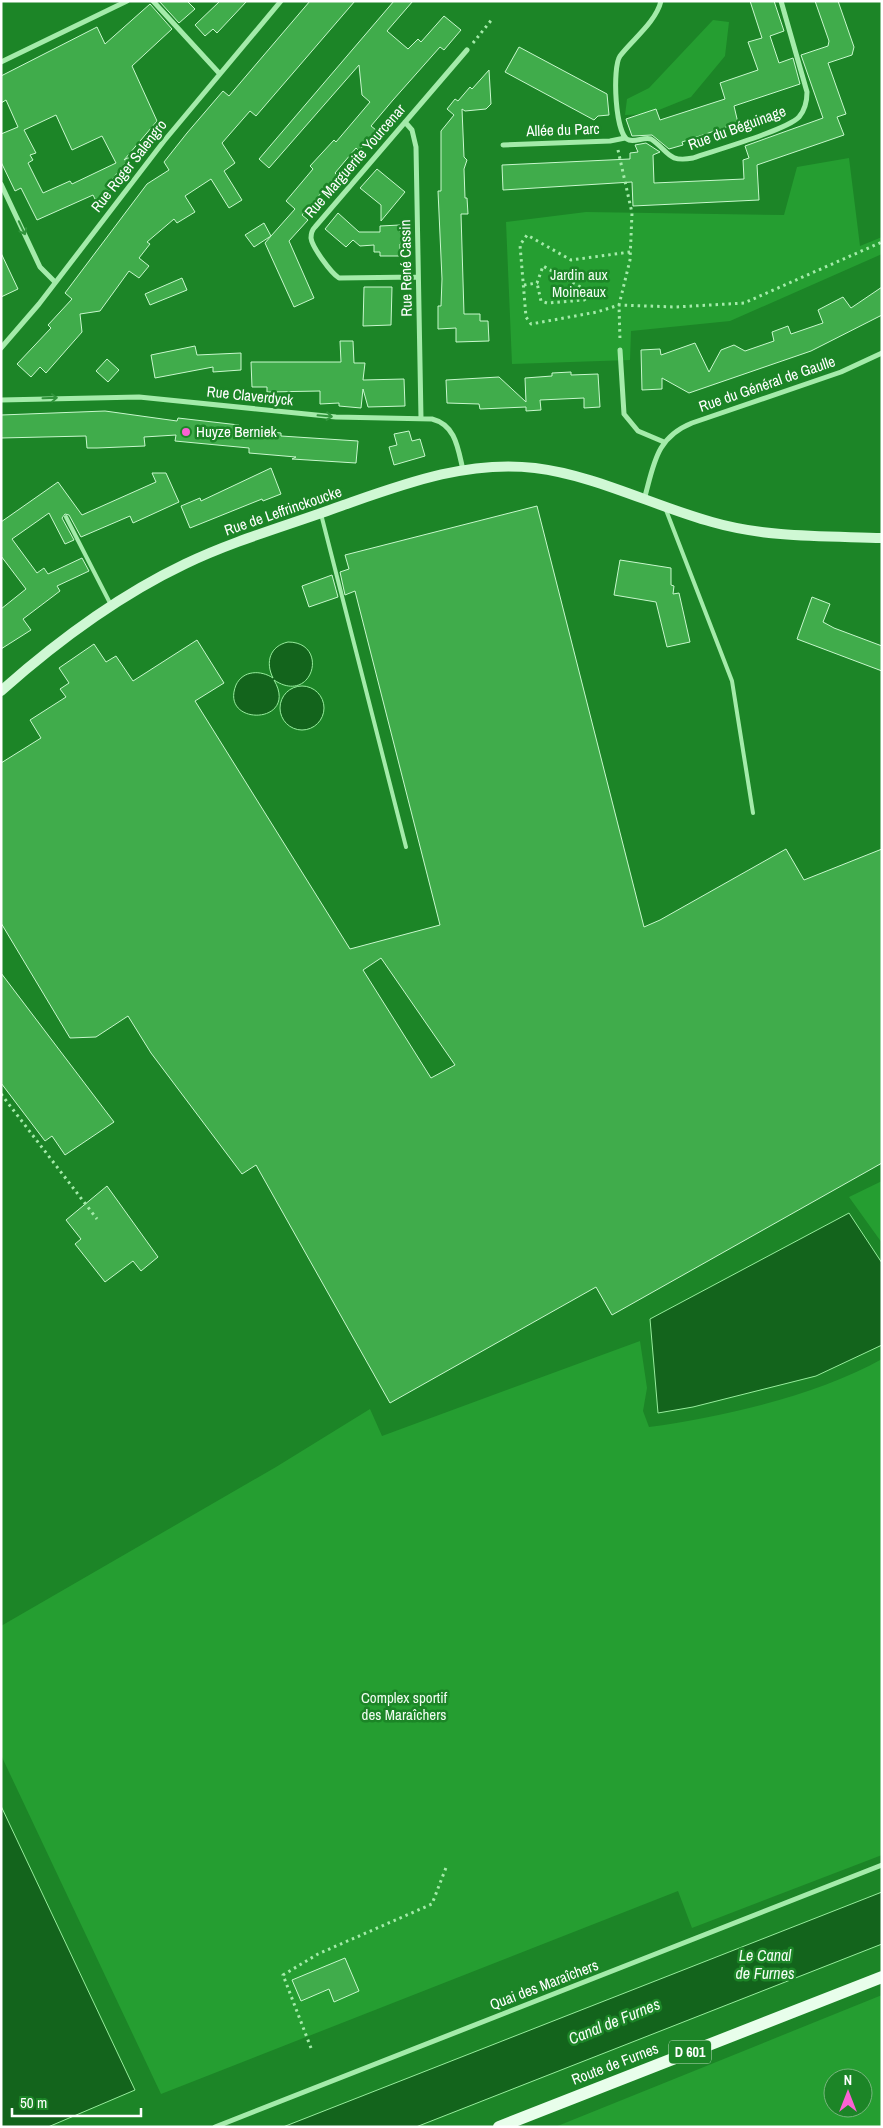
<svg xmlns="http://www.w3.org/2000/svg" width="883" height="2128" font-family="'Archivo Narrow',sans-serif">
  <rect width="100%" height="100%" fill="#1c8527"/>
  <!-- green -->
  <path fill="#259e31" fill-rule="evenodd" d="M713,20l16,2 -4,34 -34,41 -42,17 -24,1 2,-16 22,-11z
    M849,158l11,88 22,-9v17l-152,67 -99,10 -1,29 -118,4 -6,-142 80,-10 198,3 13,-48z
    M882,1181v62l-33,-46z
    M640,1341l7,47 -4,23 6,16c74,-10 169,-32 233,-68v496l-190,73 -14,-37 -517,203 -160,-339v-129l275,-159 94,-58 12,27z
    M882,1995v132h-327zM833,2078h30v30h-30z"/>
  <!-- water -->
  <path fill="#13641c" stroke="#97ed9d" d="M288,642c42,0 25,64 -14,38 26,45 -55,47 -38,5 7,-15 25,-15 37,-7 -8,-16 -3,-32 15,-36z
    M280 708a22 22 0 1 1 44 0a22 22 0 1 1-44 0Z
    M849,1213l33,50v82l-66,31 -123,31 -35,6 -8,-94z
    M1,1806l134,284 -87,37h-47z
    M882,1892v52l-466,183h-133z"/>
  <!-- building -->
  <path fill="#40ac4b" stroke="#c8f8cd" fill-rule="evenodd" d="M159,1h28l8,8 -16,14z
    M220,1h27l-30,32 -4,-4 -8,7 -10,-11z
    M310,1h45l-99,115 -6,-5 -28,32 13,20 -11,8 18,29 -13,8 -18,-29 -26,17 10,16 -18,11 -3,-4 -27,23 3,2 -11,14 10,8 -10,12 -10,-7 -29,40 -20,3 2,18 -36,41 -6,-6 -9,10 -14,-13 34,-36 -3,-3 24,-26 -7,-6 82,-109 22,-14 -5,-8 23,-29 36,-42 6,5z
    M394,1h19l-26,30 21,18 10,-10 3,3 23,-26 17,14 -17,20 -4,-3 -47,53 -22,26 5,4 -17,21 -3,-3 -21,25 2,2 -35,40 6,5 -19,21 25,57 -20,9 -29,-64 6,-7 -17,11 -9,-12 19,-12 7,13 24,-27 -9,-8 27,-32 -3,-3 24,-26 2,2 34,-40 -8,-7 -3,-30 -90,103 -10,-9z
    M750,1h24l10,30 -14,5 9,27 14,-5 7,26 -66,22 4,17 -56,19 1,3 -14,4 -17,-14 -20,1 -6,-17 30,-10 4,11 65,-21 -5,-16 38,-13 -10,-28 14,-4z
    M815,1h23l16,46 -2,8 -24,8 18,51 -9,3 7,18 -87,30 2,35 -126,6 -1,-24 -129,8 -1,-25 128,-6v-6l8,-1 -3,-7 11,-2 14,9 -7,3 1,28 90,-4 -1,-19 6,-2 -4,-12 78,-28 -22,-63 27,-9 1,-5z
    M150,4l22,25 -40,37 25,55 -33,39 7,-4 -21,26 2,5 -14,18 -5,-10 -56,25 -16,-32 -6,3 -14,-29v-28l17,-7 -12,-27 -5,3v-27l96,-49 8,17zM56,115l16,35 30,-14 14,27 -44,21 -2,-3 -27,12 -15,-30 5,-3 -3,-5 6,-2 -12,-23z
    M519,47l88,47 2,21 -11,1 -4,4 -89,-48z
    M489,70l2,34 -5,5 -21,2 -3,-2 2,48 3,3 -3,9 1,29h2l1,16h-7l3,100h16v7h8l1,20 -33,1v-14l-18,1v-23h3l1,-27 -4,-88h3v-60l13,-16 -7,-6 8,-10 3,2 12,-14 2,2z
    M377,169l28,23 -24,29v-16l-21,-17z
    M338,213l21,19h21v-6l20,-1v7h7l1,12h-8v12h-20v-4h-6v-7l-14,1 -7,-6 -7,7 -21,-18z
    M1,253l17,36 -17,8z
    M182,278l5,12 -37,15 -5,-11z
    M364,287h28l-1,38 -28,1z
    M882,287v28l-71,36 -122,42 -27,-15v11l-20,1 -1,-40 19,-1 1,6 34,-12 14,29 12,-22 13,-5 11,6 29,-10 -2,-9 16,-6 3,8 32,-11 -5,-13 25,-13 8,11z
    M340,341h13l1,22h11l-2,17 41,-1 1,27 -37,1 -5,-18 -2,19 -22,-2v-3l-19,1v-13l-53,1v-5h-15l-1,-25h90z
    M195,346l2,9 44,-2v17l-28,2v-5l-58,11 -4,-23z
    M107,359l12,11 -11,12 -12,-11z
    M571,372v3l27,-1 2,33 -16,1v-10l-44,2 1,10 -15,1v-4l-46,2 -1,-5 -32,-1 -1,-23 53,-3 27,25 -1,-24 27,-2v-3z
    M105,411l72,10 1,-3 61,7 -1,3 43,5v3l77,5 -2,22 -64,-4 4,-2 -47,-4v-5l-74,-7 1,-6 -32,2 1,9 -48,2h-10l-1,-12 -85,2v-23z
    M409,431l3,10 8,-2 5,17 -31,9 -5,-18 8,-2 -3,-11z
    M271,468l10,26 -18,7 -1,-2 -72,29 -9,-22 19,-8 1,3z
    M152,473h14l13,29 -46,21 -3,-7 -49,21 -12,-22 -4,-1 -3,4 12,22 -9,4 -16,-31 -37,26 25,34 7,-5 4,6 34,-16 7,13 -32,15 3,5 -37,28 8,11 -30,19v-40l25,-20 -25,-33v-34l57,-40 24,33 74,-33z
    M537,506l107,421 16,-7 126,-71 18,31 78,-31v314l-270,152 -16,-28 -206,116 -134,-238 -14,9 -91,-121 -23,-37 -32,21 -26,1 -69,-115v-160l40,-25 -11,-18 36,-23 -6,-8 9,-6 -10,-15 35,-24 12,18 10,-6 17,25 64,-41 27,43 -29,18 155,248 90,-24 -85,-334 -10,4 -5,-23 9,-3 -4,-14zM381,958l74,107 -24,13 -68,-108z
    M620,560l51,8v17l3,1 -1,8 6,-1 11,49 -23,5 -11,-45 -42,-7z
    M332,575l6,22 -29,10 -7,-21z
    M812,597l18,7 -7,18 11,6 48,18v25l-85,-32z
    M1,973l113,149 -49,33 -13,-19 -7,5 -44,-58z
    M107,1186l51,71 -17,14 -8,-10 -28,21 -30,-38 6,-5 -15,-19z
    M345,1958l14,33 -25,11 -5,-13 -28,12 -9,-21z"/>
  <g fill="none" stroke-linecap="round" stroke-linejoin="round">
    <!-- path -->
    <path stroke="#a4ebaa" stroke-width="3" stroke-dasharray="2.5 4" stroke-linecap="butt" d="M473,43l20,-25
      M618,150l14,63 -2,47 -11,45 1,36
      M630,252l-59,8 -44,-25 -7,10 6,72 5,7 66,-12 22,-7 57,2 68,-4 138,-61
      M524,285l13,-2 6,-17 50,28 -9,6 -37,3 -6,-2 -4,-18
      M1,1094l96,125
      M311,2048l-28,-73 35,-21 114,-50 15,-39"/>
    <!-- lane -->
    <path stroke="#a4ebaa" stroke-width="4" d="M666,510l66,171 21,132
      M321,514l85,333
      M66,517l45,88"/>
    <!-- street -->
    <path stroke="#a4ebaa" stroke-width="5" d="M153,1l66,72
      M661,1c-5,21 -29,39 -41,55 -8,11 -5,81 9,84 7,2 15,-3 22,-1 18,12 16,24 42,19 20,-7 94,-28 106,-41 6,-7 8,-16 8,-25l-26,-91
      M1,62l126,-61
      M405,122l7,8 4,17 5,271
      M503,145l107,-4 15,-3
      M1,184l39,83 15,15
      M418,277l-79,1c-8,-5 -27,-31 -28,-40 0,-5 1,-8 4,-11l152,-177
      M1,348l38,-44 125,-163 117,-140
      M620,350l4,64 14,17 26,11
      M1,400l138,-3 197,20 96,2c24,6 26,30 31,51
      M644,500c10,-35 11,-62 48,-77l149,-51 41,-19
      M215,2127l667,-262"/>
    <!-- secondary -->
    <path stroke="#cff8d4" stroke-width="10" d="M1,691c54,-48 119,-96 184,-127 50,-24 104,-39 156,-58 63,-22 126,-46 194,-38 59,7 119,38 177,54 55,16 113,14 170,16"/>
    <!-- primary -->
    <path stroke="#e8feeb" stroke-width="12" d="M499,2127l383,-150"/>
  </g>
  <!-- one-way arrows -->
  <defs><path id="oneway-shaft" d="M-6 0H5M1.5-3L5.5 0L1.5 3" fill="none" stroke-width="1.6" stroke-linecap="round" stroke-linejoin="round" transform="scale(1.25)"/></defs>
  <g stroke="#30943b">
    <use href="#oneway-shaft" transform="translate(22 228) rotate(65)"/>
    <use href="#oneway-shaft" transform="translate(50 398) rotate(-2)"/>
    <use href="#oneway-shaft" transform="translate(325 416) rotate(5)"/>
  </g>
  <!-- markers -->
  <circle fill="#fb61d4" stroke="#1c8527" stroke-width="2" cx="186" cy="432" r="5"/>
  <g text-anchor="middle" stroke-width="5" stroke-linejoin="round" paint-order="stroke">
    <!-- shield labels -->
    <rect fill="#1c8527" stroke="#bbdabe" stroke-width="1" x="669" y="2040.5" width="42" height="23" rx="4"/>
    <g font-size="14" font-weight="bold" fill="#fff">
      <text x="690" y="2057">D 601</text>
    </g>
    <!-- street labels -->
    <g font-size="15" fill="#fff" stroke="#1c8527">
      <text transform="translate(737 128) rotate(-20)" y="5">Rue du Béguinage</text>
      <text transform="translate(563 130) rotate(-2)" y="5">Allée du Parc</text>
      <text transform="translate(355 161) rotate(-49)" y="5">Rue Marguerite Yourcenar</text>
      <text transform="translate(129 166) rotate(-52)" y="5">Rue Roger Salengro</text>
      <text transform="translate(406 268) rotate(-91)" y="5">Rue René Cassin</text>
      <text transform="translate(767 384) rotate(-19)" y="5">Rue du Général de Gaulle</text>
      <text transform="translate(250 396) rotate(6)" y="5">Rue Claverdyck</text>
      <text transform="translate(283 511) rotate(-19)" y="5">Rue de Leffrinckoucke</text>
      <text transform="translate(544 1985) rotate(-21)" y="5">Quai des Maraîchers</text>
      <text transform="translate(615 2064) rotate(-21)" y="5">Route de Furnes</text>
    </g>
    <!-- park labels -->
    <g font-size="15" fill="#f1fdf2" stroke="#1c8527">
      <text x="579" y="280">Jardin aux<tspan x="579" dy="17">Moineaux</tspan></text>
      <text x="404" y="1703">Complex sportif<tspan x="404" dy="17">des Maraîchers</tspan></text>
    </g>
    <!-- poi labels -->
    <g font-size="15" fill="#fff" stroke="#1c8527" text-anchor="start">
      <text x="196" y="437">Huyze Berniek</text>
    </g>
    <!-- water labels -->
    <g font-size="16" font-style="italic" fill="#f3fdf4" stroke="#1c8527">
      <text x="765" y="1961">Le Canal<tspan x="765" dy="18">de Furnes</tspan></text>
      <text transform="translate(614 2021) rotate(-22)" y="6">Canal de Furnes</text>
    </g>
  </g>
  <!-- border -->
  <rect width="883" height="2128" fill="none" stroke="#ffffff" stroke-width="5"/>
  <!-- north arrow -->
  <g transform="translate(848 2093)"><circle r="24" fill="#1c8527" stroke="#77b67d"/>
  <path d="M0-4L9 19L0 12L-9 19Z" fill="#fb61d4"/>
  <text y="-8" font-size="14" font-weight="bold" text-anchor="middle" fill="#ffffff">N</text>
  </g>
  <!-- scale -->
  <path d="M12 2108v8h129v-8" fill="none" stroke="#ffffff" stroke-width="2.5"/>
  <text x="20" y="2108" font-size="15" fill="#ffffff" stroke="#1c8527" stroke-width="4" paint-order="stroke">50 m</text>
</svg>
